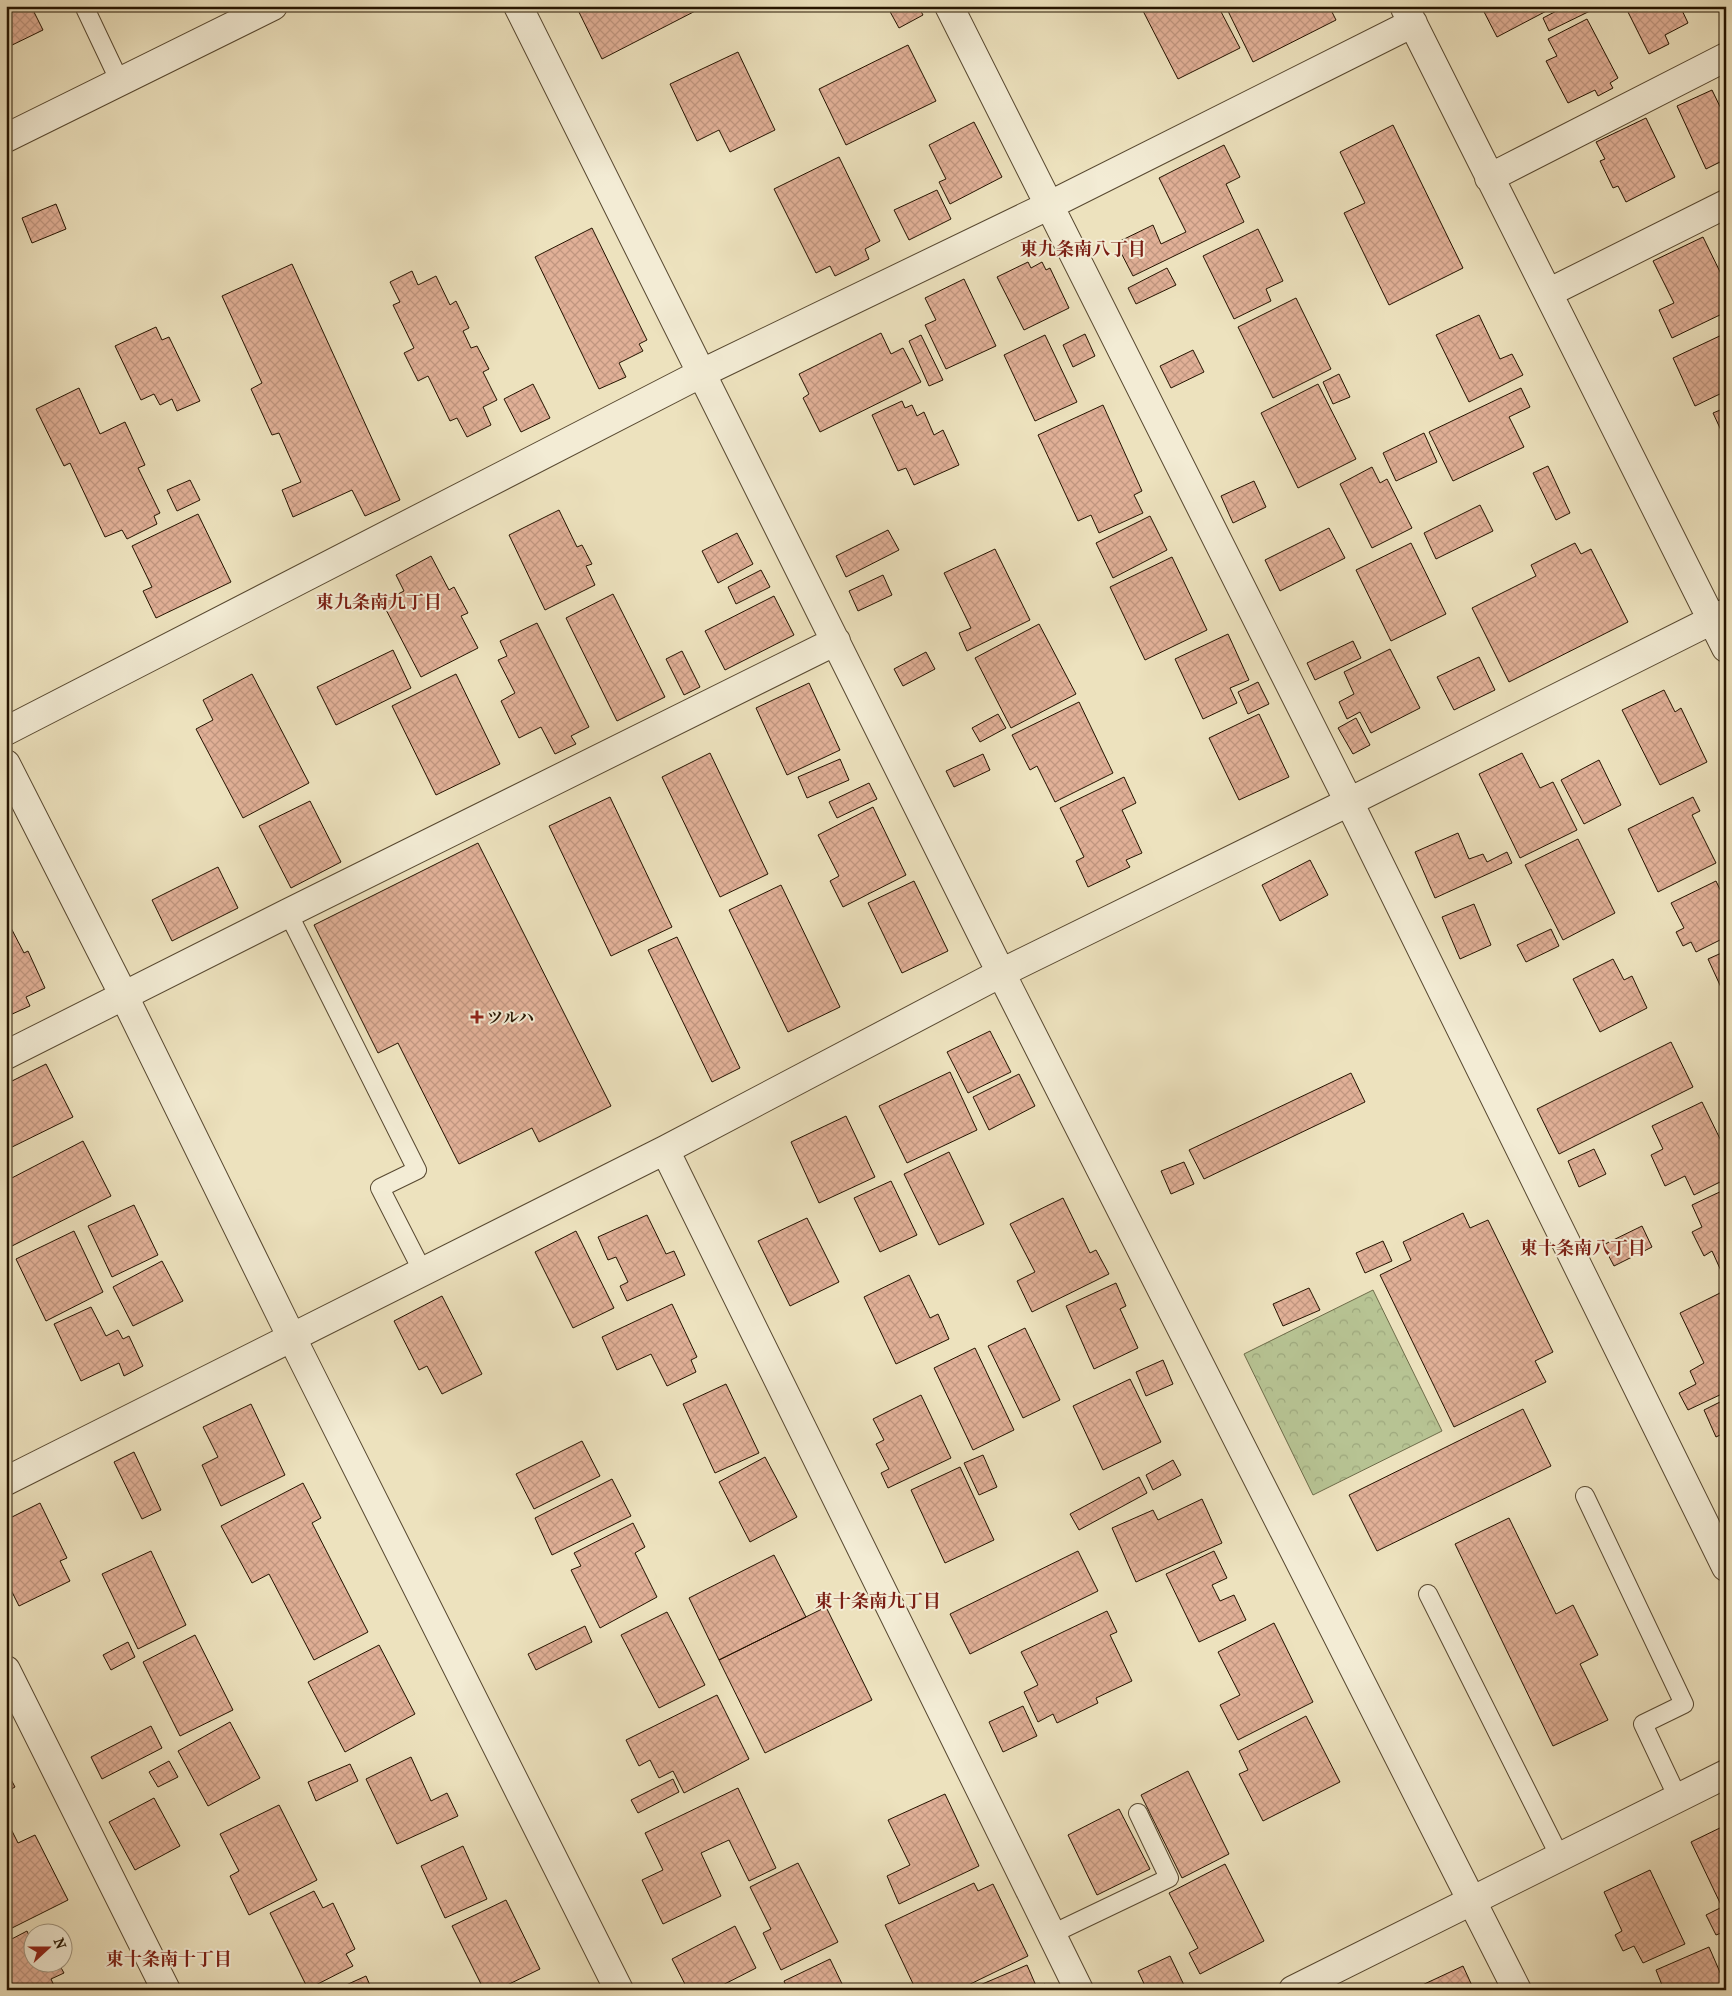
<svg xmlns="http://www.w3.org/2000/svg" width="1732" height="1996" font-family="'IM FELL French Canon','Noto Serif JP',serif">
  <defs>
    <pattern id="park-crowns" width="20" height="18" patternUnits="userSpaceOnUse" patternTransform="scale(1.25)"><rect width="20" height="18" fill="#b7c393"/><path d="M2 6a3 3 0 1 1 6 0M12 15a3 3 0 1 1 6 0" fill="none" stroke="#9da77d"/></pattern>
    <pattern id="building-cross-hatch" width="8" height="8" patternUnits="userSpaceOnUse" patternTransform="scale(1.25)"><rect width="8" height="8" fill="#e1b097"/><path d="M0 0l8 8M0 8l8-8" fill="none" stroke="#c19680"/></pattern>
  </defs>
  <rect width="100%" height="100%" fill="#ede2be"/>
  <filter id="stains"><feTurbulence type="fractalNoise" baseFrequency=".004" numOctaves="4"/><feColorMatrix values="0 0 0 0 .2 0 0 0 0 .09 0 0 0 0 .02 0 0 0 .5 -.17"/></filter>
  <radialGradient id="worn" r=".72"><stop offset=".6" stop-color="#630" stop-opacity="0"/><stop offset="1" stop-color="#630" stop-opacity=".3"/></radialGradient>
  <!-- park -->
  <path fill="url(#park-crowns)" stroke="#6e6c4a" d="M1373,1290l69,141 -129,64 -69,-141z"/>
  <!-- building -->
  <path fill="url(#building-cross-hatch)" stroke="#251400" d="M6,6h25l12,24 -37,18z
    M576,6h129l-103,53z
    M892,6h26l5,9 -24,13 -11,-20z
    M1147,6h71l22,42 -62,31 -36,-70z
    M1228,6h101l7,14 -83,42 -27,-55z
    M1481,6h75l-59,31z
    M1566,6h22l2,5 -41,20 -6,-13z
    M1625,6h55l8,17 -23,12 4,9 -20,10z
    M1587,19l31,59 -8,5 3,5 -15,8 -3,-6 -27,13 -22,-42 11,-5 -9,-17z
    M908,45l28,56 -90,44 -27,-56z
    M738,52l37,78 -45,22 -11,-22 -22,11 -27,-57z
    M1712,90l14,29v40l-20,10 -29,-63z
    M1646,118l29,59 -49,25 -8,-16 -5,2 -13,-27 5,-2 -9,-17z
    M974,122l28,55 -52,27 -11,-22 7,-3 -17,-34z
    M1393,125l70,143 -74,37 -45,-92 21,-10 -25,-51z
    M1224,145l16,32 -14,7 18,38 -111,54 -17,-33 37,-18 8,19 25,-12 -27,-54z
    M839,157l41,84 -15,8 4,10 -34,17 -5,-10 -14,7 -42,-84z
    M937,190l14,29 -42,21 -15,-30z
    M56,204l10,25 -34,14 -10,-25z
    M592,228l55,112 -8,4 4,7 -24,12 7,14 -27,12 -64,-132z
    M1258,229l25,52 -17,8 5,12 -37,18 -31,-63z
    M1703,237l23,47v28l-54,26 -13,-28 15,-7 -21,-42z
    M1028,262l3,6 11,-6 4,8 4,-2 19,40 -45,22 -27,-53z
    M292,264l108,236 -35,16 -13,-26 -59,27 -11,-27 19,-8 -22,-49 -7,2 -21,-46 11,-6 -40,-87z
    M1167,268l9,17 -40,19 -8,-16z
    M412,271l6,14 18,-9 14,29 6,-4 13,27 -6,3 8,17 6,-2 12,23 -6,3 14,28 -14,7 8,18 -24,12 -10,-19 -7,3 -22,-45 -10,5 -14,-28 10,-5 -21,-43 7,-3 -10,-20z
    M964,279l32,67 -50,23 -21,-44 11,-5 -11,-22z
    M1296,298l35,71 -58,29 -35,-71z
    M1479,315l21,44 12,-5 11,21 -54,27 -33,-67z
    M156,327l6,13 7,-3 31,64 -23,10 -5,-12 -12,6 -6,-11 -13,6 -26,-54z
    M881,333l10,21 12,-6 18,34 -101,50 -17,-34 6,-4 -10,-20z
    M1726,333v58l-31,15 -22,-48z
    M1085,334l10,22 -22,11 -10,-22z
    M921,335l22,45 -14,6 -20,-45z
    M1045,335l32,67 -42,19 -31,-66z
    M1193,350l11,22 -33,16 -11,-22z
    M1339,374l11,23 -17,7 -10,-22z
    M533,384l17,34 -29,14 -17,-33z
    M1318,384l38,75 -58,29 -37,-75z
    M79,388l21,46 25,-12 20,43 -7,3 22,45 -6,3 3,8 -30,15 -5,-9 -17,7 -35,-74 -6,3 -28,-57z
    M1521,388l9,19 -21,10 15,30 -71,34 -24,-49z
    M1726,397v44l-13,-28 12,-5 -4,-9z
    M902,401l3,7 7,-3 5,11 7,-4 10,23 9,-5 16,35 -45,20 -8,-17 -8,3 -26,-56z
    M1103,405l39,86 -8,4 9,18 -44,20 -8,-18 -13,6 -40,-86z
    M1424,433l13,29 -41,19 -13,-28z
    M1548,466l22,47 -14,7 -23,-47z
    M1372,467l8,16 7,-4 25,49 -40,20 -32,-64z
    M190,480l10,20 -23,11 -10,-21z
    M1254,481l12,26 -33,16 -12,-27z
    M1480,505l13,26 -57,28 -12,-26z
    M559,510l18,37 5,-2 10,19 -6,2 9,19 -50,25 -36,-75z
    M198,514l33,68 -75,36 -13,-27 9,-4 -20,-41z
    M1150,516l17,34 -54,28 -17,-35z
    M1329,528l16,30 -65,33 -15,-31z
    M888,530l11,20 -53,27 -10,-21z
    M737,533l16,31 -35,19 -16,-32z
    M1411,543l35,71 -55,27 -35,-71z
    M1575,543l6,11 10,-5 37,73 -119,60 -37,-74 64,-32 -5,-11z
    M995,549l35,71 -63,31 -8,-18 12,-5 -27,-55z
    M431,556l18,34 5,-3 14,26 -7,3 17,32 -57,29 -39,-75 22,-11 -8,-16z
    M1172,557l35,73 -62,30 -35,-73z
    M761,570l9,17 -34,17 -8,-17z
    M883,575l9,20 -34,16 -9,-20z
    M613,594l52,103 -48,24 -51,-103z
    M774,596l20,39 -69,35 -20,-39z
    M537,623l52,104 -18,9 5,8 -21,10 -14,-27 -22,11 -18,-37 14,-8 -17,-33 9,-4 -7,-15z
    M1039,624l37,70 -65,34 -36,-70z
    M1228,634l21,46 -19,8 7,15 -34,16 -28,-60z
    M1353,641l8,17 -46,22 -8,-17z
    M1390,649l30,59 -49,25 -11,-21 -13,7 -8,-17 15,-8 -10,-22z
    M393,650l18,38 -75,37 -19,-38z
    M682,651l18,36 -16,8 -18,-36z
    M926,652l9,17 -32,17 -9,-17z
    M1479,657l16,33 -41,20 -17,-33z
    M252,674l57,109 -66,35 -47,-89 17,-9 -10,-20z
    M456,674l44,90 -64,31 -44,-89z
    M1258,682l11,22 -21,10 -10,-22z
    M809,683l31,67 -53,25 -31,-67z
    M1664,690l11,22 6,-4 26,54 -47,23 -38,-75z
    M1079,702l34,71 -58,29 -18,-36 -7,4 -18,-35z
    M998,714l8,14 -26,14 -8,-14z
    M1259,714l30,63 -50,23 -30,-62z
    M1356,718l14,27 -17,9 -15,-26z
    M710,753l58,121 -48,23 -58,-120z
    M1522,753l18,35 13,-6 24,48 -57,28 -41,-84z
    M983,754l7,16 -36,17 -8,-16z
    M840,759l9,21 -42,18 -9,-21z
    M1599,760l22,45 -37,19 -23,-44z
    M1124,777l12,26 -14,7 20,43 -16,7 4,7 -42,20 -12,-26 8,-4 -24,-49z
    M869,783l8,16 -40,19 -8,-16z
    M610,797l62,130 -61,29 -62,-130z
    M1693,797l7,14 -8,4 24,48 -58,29 -30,-63z
    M310,801l31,61 -50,26 -32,-62z
    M873,807l33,68 -63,32 -13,-26 9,-5 -21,-41z
    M1458,833l11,26 14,-5 4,8 20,-10 5,11 -77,35 -20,-46z
    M1578,839l37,74 -52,27 -38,-75z
    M478,843l133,263 -72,36 -7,-14 -73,36 -61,-121 -20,10 -64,-128z
    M1310,860l18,35 -48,26 -18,-36z
    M218,867l20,41 -66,33 -20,-41z
    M914,881l34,70 -46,22 -34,-70z
    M1716,881l10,21v10l-3,1 3,6v18l-30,15 -5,-10 -8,4 -7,-14 8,-4 -13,-25z
    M781,885l59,122 -52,25 -59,-122z
    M1474,904l17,41 -31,14 -18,-42z
    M10,926l14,27 4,-2 17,37 -19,9 4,9 -20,9 -4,-7v-80z
    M1551,929l8,17 -33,16 -9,-17z
    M677,937l63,131 -28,14 -64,-132z
    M1726,951v45h-1l-17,-37z
    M1613,959l11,21 8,-4 15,32 -47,24 -27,-53z
    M990,1031l21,41 -43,21 -21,-41z
    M1671,1042l22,45 -134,67 -22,-45z
    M46,1064l27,53 -67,33v-66z
    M950,1072l27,58 -70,33 -28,-57z
    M1351,1073l14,29 -161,77 -15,-29z
    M1019,1074l16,32 -46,24 -16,-33z
    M1702,1102l24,49v28l-32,16 -9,-19 -20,10 -14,-31 12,-6 -11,-23z
    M846,1116l29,61 -56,26 -28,-61z
    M83,1141l28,55 -105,53v-68z
    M1594,1149l12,25 -27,13 -11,-26z
    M949,1152l35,72 -45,21 -35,-71z
    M1184,1162l10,22 -23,10 -10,-23z
    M891,1181l26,54 -37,17 -26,-54z
    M1726,1189v82l-4,2 -10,-22 -8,5 -12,-24 10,-5 -10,-22z
    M1063,1198l27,55 6,-3 13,24 -77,38 -15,-31 18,-9 -25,-48z
    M134,1205l24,50 -46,22 -24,-51z
    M1463,1213l7,15 18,-8 65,132 -18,9 11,21 -92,45 -74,-152 31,-15 -8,-18z
    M647,1215l19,39 8,-3 11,24 -58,26 -7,-15 8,-4 -12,-25 -8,3 -10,-23z
    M807,1218l32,64 -49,24 -32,-65z
    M1642,1226l10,21 -38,19 -11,-21z
    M74,1231l29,61 -57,29 -30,-62z
    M576,1231l38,77 -41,20 -38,-76z
    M1383,1241l9,20 -27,12 -9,-20z
    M162,1261l21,40 -50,25 -20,-39z
    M909,1275l21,43 8,-4 11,25 -53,25 -32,-67z
    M1116,1283l10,23 -6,3 18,39 -44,21 -28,-63z
    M1309,1288l11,22 -37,16 -10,-22z
    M1726,1290v102l-38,18 -9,-17 17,-9 -6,-13 14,-8 -24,-50z
    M442,1296l40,78 -40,20 -15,-28 -8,4 -25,-49z
    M672,1304l25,53 -6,3 5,12 -29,14 -16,-32 -34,16 -15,-33z
    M91,1307l15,29 12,-6 5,9 6,-3 14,30 -19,10 -5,-13 -38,18 -27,-57z
    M1025,1328l35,72 -37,18 -35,-72z
    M975,1348l39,82 -41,20 -39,-82z
    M1163,1360l10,24 -27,12 -10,-24z
    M1130,1379l31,63 -58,28 -30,-64z
    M726,1384l33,69 -44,20 -32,-69z
    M921,1395l30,63 -63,30 -7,-15 8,-4 -13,-25 8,-4 -11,-21z
    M1726,1399v33l-10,5 -12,-27z
    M251,1404l34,71 -64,31 -19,-41 16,-8 -15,-30z
    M1523,1409l28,57 -174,85 -28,-56z
    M582,1441l18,35 -66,33 -18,-35z
    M134,1452l27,58 -19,9 -28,-57z
    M983,1455l14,32 -18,8 -15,-32z
    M765,1457l32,60 -47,25 -31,-60z
    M1173,1460l8,15 -28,15 -7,-15z
    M960,1467l34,73 -49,23 -34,-73z
    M1139,1477l8,16 -68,37 -9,-16z
    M612,1479l19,37 -79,39 -17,-37z
    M303,1483l18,35 -9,5 56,109 -54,28 -45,-86 -17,9 -31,-57z
    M1202,1499l20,44 -86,39 -24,-54 41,-18 5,10z
    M40,1503l27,55 -7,3 10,20 -51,25 -13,-26v-60z
    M1509,1518l47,96 17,-9 25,50 -18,9 28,56 -55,26 -98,-202z
    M633,1523l12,24 -10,6 22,44 -57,31 -29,-58 10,-4 -7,-13z
    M151,1551l35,74 -48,24 -36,-75z
    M1078,1551l20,40 -128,63 -20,-40z
    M1214,1551l13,27 -15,7 8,16 14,-6 12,25 -47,22 -33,-68z
    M774,1555l32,62 -87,43 -30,-62z
    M826,1607l46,93 -107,53 -46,-93z
    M1107,1611l10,21 -7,3 22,46 -36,17 2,5 -41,20 -4,-9 -15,8 -14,-30 14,-7 -17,-33z
    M667,1612l38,73 -46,23 -38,-73z
    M1274,1623l39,79 -75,38 -18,-35 20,-10 -22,-43z
    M585,1626l7,16 -56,28 -8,-16z
    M195,1635l38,75 -53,26 -37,-74z
    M128,1642l7,15 -24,13 -8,-15z
    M379,1645l36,69 -70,38 -37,-70z
    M717,1695l32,64 -65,34 -11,-22 -14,7 -9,-18 -11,6 -13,-26z
    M1023,1706l14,30 -34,16 -14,-30z
    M1306,1716l34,66 -77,39 -24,-47 9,-4 -9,-19z
    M230,1722l30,56 -52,28 -30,-55z
    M151,1726l11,22 -60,31 -11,-22z
    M411,1757l20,44 16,-8 11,23 -61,28 -31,-65z
    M169,1761l9,16 -20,10 -9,-15z
    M350,1764l8,17 -42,20 -8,-19z
    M6,1770l9,17 -9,5z
    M1188,1771l41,83 -47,24 -41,-83z
    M673,1779l6,13 -41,21 -7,-13z
    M738,1788l38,80 -27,13 -20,-41 -28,13 20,43 -58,28 -21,-44 21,-10 -18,-37z
    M945,1794l34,72 -80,38 -12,-28 23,-11 -22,-45z
    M154,1798l26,48 -45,24 -26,-48z
    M279,1805l38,75 -68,35 -19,-39 9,-5 -19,-37z
    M1119,1809l31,60 -53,26 -29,-60z
    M1726,1825v106l-10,4 -10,-20 16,-8 -31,-65z
    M11,1829l7,14 17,-8 33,65 -58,29 -4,-7v-90z
    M463,1846l24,53 -42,19 -24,-52z
    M798,1863l40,79 -57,28 -18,-37 8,-4 -21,-42z
    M1225,1864l39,77 -64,33 -11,-21 9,-5 -29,-55z
    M1650,1870l35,74 -42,19 -9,-17 -11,5 -8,-16 7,-4 -18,-39z
    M974,1883l4,8 15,-7 35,72 -70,34h-42l-31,-65z
    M314,1891l9,17 10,-5 22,46 -9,5 7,12 -45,23 -38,-76z
    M506,1900l34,69 -43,21h-13l-32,-64z
    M735,1926l21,42 -43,22h-25l-16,-31z
    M27,1931l5,11v22h27l5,9 -13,6 5,11h-50v-48z
    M1709,1947l17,39v4h-62l-8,-20z
    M1170,1956l14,29 -9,5h-28l-9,-19z
    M830,1959l15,31h-57l-4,-9z
    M1027,1965l10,23 8,-4 2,6h-64l-3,-5z
    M1463,1966l11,24h-54l-2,-3z
    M366,1976l6,14h-37z"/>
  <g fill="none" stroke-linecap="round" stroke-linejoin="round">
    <!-- service casing -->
    <g stroke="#574830" stroke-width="20">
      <path id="service" d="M84,6l36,76
        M288,913l129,257 -37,18 43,84
        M1585,1496l99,208 -41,20 35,74
        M1428,1594l132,263
        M1052,1934l117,-56 -31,-65"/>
    </g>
    <!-- minor casing -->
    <g stroke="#574830" stroke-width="30">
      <path id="minor" d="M518,6l483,967 516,1017
        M949,6l400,796 377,765
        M1405,8l321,640
        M1489,178l237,-121
        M1548,293l178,-89
        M6,731l696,-358 348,-168 363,-182
        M6,1055l282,-142 548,-272
        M665,1150l414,840
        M6,1481l659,-331 336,-177 348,-171 377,-189
        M6,1670l160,320"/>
    </g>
    <!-- tertiary casing -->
    <g stroke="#574830" stroke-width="30">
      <path id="tertiary" d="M6,138l267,-132
        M6,764l118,232 168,342 327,652
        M1293,1990l433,-216"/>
    </g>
    <!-- service -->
    <use href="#service" stroke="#f3ecd5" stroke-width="18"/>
    <!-- minor -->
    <use href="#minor" stroke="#f3ecd5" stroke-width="28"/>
    <!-- tertiary -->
    <use href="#tertiary" stroke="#f3ecd5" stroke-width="28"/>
  </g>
  <!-- markers -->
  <path fill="#8f2418" stroke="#f3ecd5" stroke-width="2" d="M474.5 1009.5h5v5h5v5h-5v5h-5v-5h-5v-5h5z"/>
  <g text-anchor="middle" stroke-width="4" stroke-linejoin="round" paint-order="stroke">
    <!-- poi labels -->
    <g font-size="16" font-weight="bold" fill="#251400" stroke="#f3ecd5" text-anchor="start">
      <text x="487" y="1023">ツルハ</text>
    </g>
    <!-- neighbourhood labels -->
    <g font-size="18" font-weight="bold" fill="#7a1f14" stroke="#f3ecd5">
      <text x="1083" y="255">東九条南八丁目</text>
      <text x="379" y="608">東九条南九丁目</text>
      <text x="1583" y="1254">東十条南八丁目</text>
      <text x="878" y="1607">東十条南九丁目</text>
      <text x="169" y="1965">東十条南十丁目</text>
    </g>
  </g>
  <!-- margin -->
  <rect width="1732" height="1996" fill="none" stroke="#ede2be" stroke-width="25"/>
  <rect x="8" y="8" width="1717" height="1981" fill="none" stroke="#251400" stroke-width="2.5"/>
  <rect x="12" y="12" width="1707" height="1971" fill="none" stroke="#251400"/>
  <!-- north arrow -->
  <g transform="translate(48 1948) rotate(69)"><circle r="24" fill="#f3ecd5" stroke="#a19680"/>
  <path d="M0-4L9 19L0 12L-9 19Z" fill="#8f2418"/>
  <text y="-8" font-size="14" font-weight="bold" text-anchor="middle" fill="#251400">N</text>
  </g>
  <rect width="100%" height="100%" filter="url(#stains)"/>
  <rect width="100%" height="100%" fill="url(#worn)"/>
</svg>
